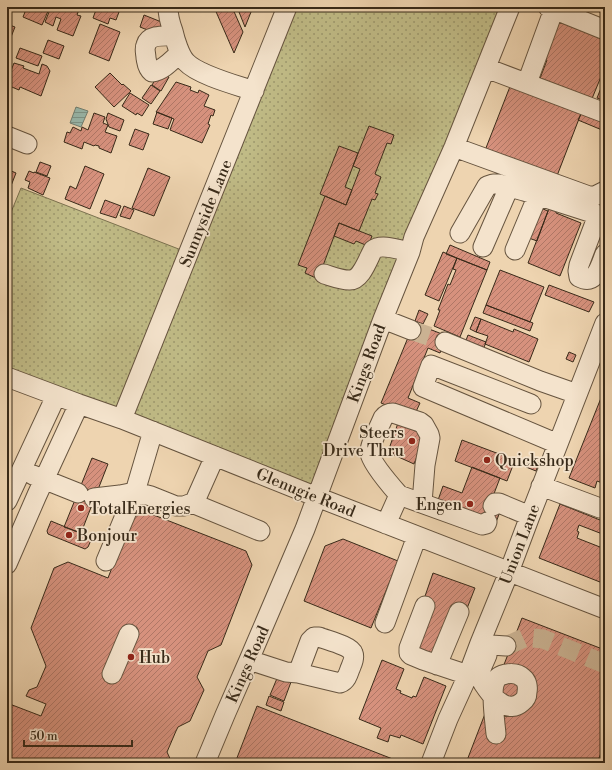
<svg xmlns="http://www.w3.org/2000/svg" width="612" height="770" font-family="'Libre Bodoni',serif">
  <defs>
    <pattern id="park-dots" width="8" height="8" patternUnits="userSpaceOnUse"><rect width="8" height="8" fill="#c0bb86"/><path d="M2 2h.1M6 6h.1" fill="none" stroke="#9d986d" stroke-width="1.8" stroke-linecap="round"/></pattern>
    <pattern id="water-rules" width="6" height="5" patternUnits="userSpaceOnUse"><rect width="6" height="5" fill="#99b8ab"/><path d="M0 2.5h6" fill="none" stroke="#7e968a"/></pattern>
    <pattern id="building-hatch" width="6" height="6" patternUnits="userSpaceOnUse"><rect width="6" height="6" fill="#d6917d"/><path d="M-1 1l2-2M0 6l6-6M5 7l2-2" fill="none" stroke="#af7766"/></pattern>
  </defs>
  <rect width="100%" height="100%" fill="#eed4b0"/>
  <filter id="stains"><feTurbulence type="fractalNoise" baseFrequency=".005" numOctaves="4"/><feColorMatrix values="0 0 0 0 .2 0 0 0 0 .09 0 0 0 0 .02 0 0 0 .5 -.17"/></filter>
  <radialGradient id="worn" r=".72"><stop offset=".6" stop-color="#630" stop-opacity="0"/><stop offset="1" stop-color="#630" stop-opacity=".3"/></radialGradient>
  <!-- park -->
  <path fill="url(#park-dots)" stroke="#7c7250" d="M287,7h222l-192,490 -310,-120v-155l14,-34 168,65z"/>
  <!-- water -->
  <path fill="url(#water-rules)" stroke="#727f71" d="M76,107l12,4 -7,16 -11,-4z"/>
  <!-- building -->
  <path fill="url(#building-hatch)" stroke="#382a19" d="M17,7h27l5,2 -7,16 -19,-8 2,-5 -9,-3z
    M51,7h4l10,4 1,-4h14l-3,8 4,1 -8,20 -16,-6 4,-11 -5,-2 -3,9 -8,-4z
    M97,7h10l12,5 -3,8 -6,-2 -2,6 -15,-6z
    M214,7h18l11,25 -9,21z
    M237,7h16l-8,20z
    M587,7h18v7z
    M144,15l20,8 -4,12 -20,-8z
    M556,17l49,20v30l-14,34 -52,-20 8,-21 -9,-4z
    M7,24l8,3 -8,20z
    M100,24l20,8 -11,29 -20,-8z
    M48,40l16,6 -5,13 -16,-6z
    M20,48l22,8 -4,10 -22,-8z
    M14,63l10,3 -1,2 16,6 3,-10 5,2 3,5 -9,25 -21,-9 -1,3 -12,-5v-4z
    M160,72l9,5 -8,14 -9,-6z
    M110,73l12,12 1,-1 8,7 -17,16 -19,-20z
    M176,82l15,5 -1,3 8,3 1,-3 10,5 -5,11 11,4 -2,6 -2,-1 -3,9 2,1 -8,18 -32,-13 4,-11 -18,-7z
    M511,84l71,27 -27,70 -71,-28z
    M151,85l9,6 -9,13 -9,-6z
    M601,88l4,1v12l-8,-3z
    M130,93l19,12 -7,11 -5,-3 -1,2 -14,-9z
    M583,110l22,8v6l-3,6 -24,-10z
    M157,112l15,6 -4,11 -15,-5z
    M94,113l11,4 -2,6 5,2 -3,7 12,4 -6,17 -12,-5v-2l-4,-1 -1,1 -10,-4 -2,7 -18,-7 3,-10 3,1 3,-6 8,4 1,-4 6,3z
    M108,113l16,7 -4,11 -11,-4 -3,-8z
    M369,126l25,9 -3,9 -4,-1 -12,31 6,3 -6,16 3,1 -3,6 -3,-1 -13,32 -20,-8 -21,56 -13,-6 2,-5 -9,-3 27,-69 21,9 14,-36 -7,-3z
    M135,129l14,5 -6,16 -14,-5z
    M339,146l19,7 -13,34 7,3 -6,15 -26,-11z
    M40,162l11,4 -4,10 -11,-4z
    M85,166l19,8 -14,35 -25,-10 5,-13 6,3z
    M148,168l22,9 -16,39 -22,-8z
    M7,169l9,4 -9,23z
    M29,171l5,2v-1l16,6 -7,17 -15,-7 2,-6 -5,-2z
    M105,200l16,6 -5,12 -16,-5z
    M124,206l10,4 -4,9 -10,-3z
    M550,206l7,3 -1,4 25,10 -21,53 -32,-13z
    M538,207l10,4 -11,30 -11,-4z
    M339,223l33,13 -4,10 -12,-5 -2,3 -20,-8z
    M450,245l40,17 -3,8 -41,-16z
    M443,252l14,6 -18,43 -14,-6z
    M457,258l30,12 -27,67 -26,-11 6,-16h-2l10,-26 2,1 6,-15 -3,-1z
    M500,270l44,17 -14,35 -44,-17z
    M549,285l45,17 -5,10 -44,-17z
    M486,305l47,18 -3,8 -47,-18z
    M419,310l9,4 -5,10 -8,-3z
    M475,317l6,2 -5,13 -6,-3z
    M481,319l32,13 1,-3 24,10 -9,23 -44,-18 3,-8 -12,-4z
    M414,323l33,13 -7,17 -12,-5 -20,50 12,5 -6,13 -33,-13z
    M468,335l18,7 -3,8 -18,-7z
    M569,352l7,3 -3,7 -7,-3z
    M605,388v96l-8,-3 -2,7 -26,-10z
    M398,423l22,9 4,7 -10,25 -20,-9 -4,-9z
    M462,440l53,20 -8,21 -52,-20z
    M92,458l16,6 -27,69 -17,-6z
    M529,459l10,4 -3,8 -10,-4z
    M472,467l28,11 -10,26 11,5 -6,16 -58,-22 6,-17 19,7z
    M560,504l45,18v13l-26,-10 -2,6 2,1 -2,6 28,11v35l-66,-26z
    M146,512l100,39 6,14 -31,80 -13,6 -5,12 -6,14 7,13 -14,31 -12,6 -2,4 -9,21 5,11h-165v-60l34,13 5,-12 -20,-8 3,-6 8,-3 9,-21 -15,-38 23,-60 14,-6 40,16 23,-60z
    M51,521l41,17 -4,9 -3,2 -37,-15 -1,-3z
    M343,539l55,22 -27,67 -67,-27 21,-55z
    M433,573l42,15 -9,23 -32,51 -21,-8 10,-52z
    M522,618l83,32v93l-8,20h-131z
    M382,660l22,9 -8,20 5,2 -1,2 12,5 1,-2 3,1 8,-20 22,9 -23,58 -22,-9 -1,3 -10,-3 -2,7 -11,-4 4,-10 -22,-9z
    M278,676l13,6 -7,19 -14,-6z
    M269,696l15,6 -3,9 -15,-6z
    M257,706l128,50 18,7h-168z"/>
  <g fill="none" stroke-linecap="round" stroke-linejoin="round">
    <!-- minor-tunnel -->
    <path stroke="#cab292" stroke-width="19" stroke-dasharray="19 10" stroke-linecap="butt" d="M411,330l34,12
      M506,646l18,-8h9l10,1 62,25"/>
    <!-- minor casing -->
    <g stroke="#66543f" stroke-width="21">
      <path id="minor" d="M168,7c0,8 2,16 5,24 2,9 7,25 13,31 12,13 50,23 68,29
        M548,7l57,23
        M174,36c-9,0 -25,-2 -28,9 -2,4 0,9 0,13 1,5 1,10 6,14 11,-1 20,-12 28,-19
        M486,68l119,45
        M527,83l27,-74
        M7,136l20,8
        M454,147l135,49h6l10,-5
        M598,215l-19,50 -1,6 1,6c17,9 21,-11 26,-23
        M460,233l27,-47 6,-2h6l25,7 81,26
        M483,247l26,-60
        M515,250l23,-55
        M324,274c7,2 17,6 25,6 12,1 19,-21 24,-30 8,-7 27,0 37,2
        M383,319l28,11
        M445,342l95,39 37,13
        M7,377l72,27 43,15 195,78 288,112
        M531,404l-100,-39 -8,22 135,57
        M122,419l165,-412
        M33,475l45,18
        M541,486l59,22
        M399,495c-7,-8 -28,-32 -29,-42 -1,-8 10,-27 13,-35 3,-4 5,-5 10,-5l27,9 4,3 5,9 1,4 -5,27 -3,38
        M94,498l26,-3 15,-3 16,4 25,10h8l8,-3 3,-2 20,-45
        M7,501l49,-105
        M192,503l68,28
        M493,506l2,-3h4l31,13
        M386,524l13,-29 83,30 4,-1 1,-2
        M106,561l29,-69 18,-61
        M7,564l30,-69 42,-91
        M425,606l-16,42v5l2,2 12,5 45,15
        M385,623l32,-87
        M480,643l11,2 15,1
        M487,655c-2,6 -7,13 -7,20 0,5 4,10 7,14 7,10 22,25 35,13 3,-2 5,-6 5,-10 1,-5 0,-11 -4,-14 -4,-4 -11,-5 -17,-4 -4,1 -8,2 -10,6 -6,9 -1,42 0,54
        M249,660l37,12 12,1 42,10c6,-2 8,-8 10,-14 2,-5 5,-11 3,-16 -2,-7 -27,-13 -34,-16h-5l-4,4 -12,32
        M437,665l22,-53
        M112,674l17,-40
        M205,763l20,-48 24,-55 56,-131 78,-210 27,-67 4,-15 40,-90 56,-140
        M431,763l17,-44 20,-44 12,-32 29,-71 21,-56 75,-193"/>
    </g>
    <!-- minor -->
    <use href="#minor" stroke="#f4e3cc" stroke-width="19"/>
  </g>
  <!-- markers -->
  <g fill="#8f2418" stroke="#f4e3cc" stroke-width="1.5">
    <circle cx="412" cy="441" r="4"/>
    <circle cx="487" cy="460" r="4"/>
    <circle cx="470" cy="504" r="4"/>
    <circle cx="81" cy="508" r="4"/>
    <circle cx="69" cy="535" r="4"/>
    <circle cx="131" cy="657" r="4"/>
  </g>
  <g text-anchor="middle" stroke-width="3.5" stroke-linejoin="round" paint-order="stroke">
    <!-- street labels -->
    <g font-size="16" fill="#382a19" stroke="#f4e3cc">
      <text transform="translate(205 213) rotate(-68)" y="6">Sunnyside Lane</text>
      <text transform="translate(366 363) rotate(-70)" y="6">Kings Road</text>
      <text transform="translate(306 492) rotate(22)" y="6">Glenugie Road</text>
      <text transform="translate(519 544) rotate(-69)" y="6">Union Lane</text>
      <text transform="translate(247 664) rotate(-66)" y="6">Kings Road</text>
    </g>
    <!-- poi labels -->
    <g font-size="16" fill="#382a19" stroke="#f4e3cc" text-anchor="start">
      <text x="404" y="438" text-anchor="end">Steers<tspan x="404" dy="18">Drive Thru</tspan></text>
      <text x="495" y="466">Quickshop</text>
      <text x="462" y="510" text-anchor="end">Engen</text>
      <text x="89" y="514">TotalEnergies</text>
      <text x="77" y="541">Bonjour</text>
      <text x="139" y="663">Hub</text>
    </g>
  </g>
  <!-- margin -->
  <rect width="612" height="770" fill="none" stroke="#eed4b0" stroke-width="24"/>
  <rect x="8" y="8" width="596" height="754" fill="none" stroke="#382a19" stroke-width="2"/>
  <rect x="12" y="12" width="588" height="746" fill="none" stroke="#382a19"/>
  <!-- scale -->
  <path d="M24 740v6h108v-6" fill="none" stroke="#382a19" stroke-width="2"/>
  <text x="30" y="740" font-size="12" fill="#382a19" stroke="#f4e3cc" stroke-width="3" paint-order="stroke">50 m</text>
  <rect width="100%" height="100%" filter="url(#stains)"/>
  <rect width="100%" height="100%" fill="url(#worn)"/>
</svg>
